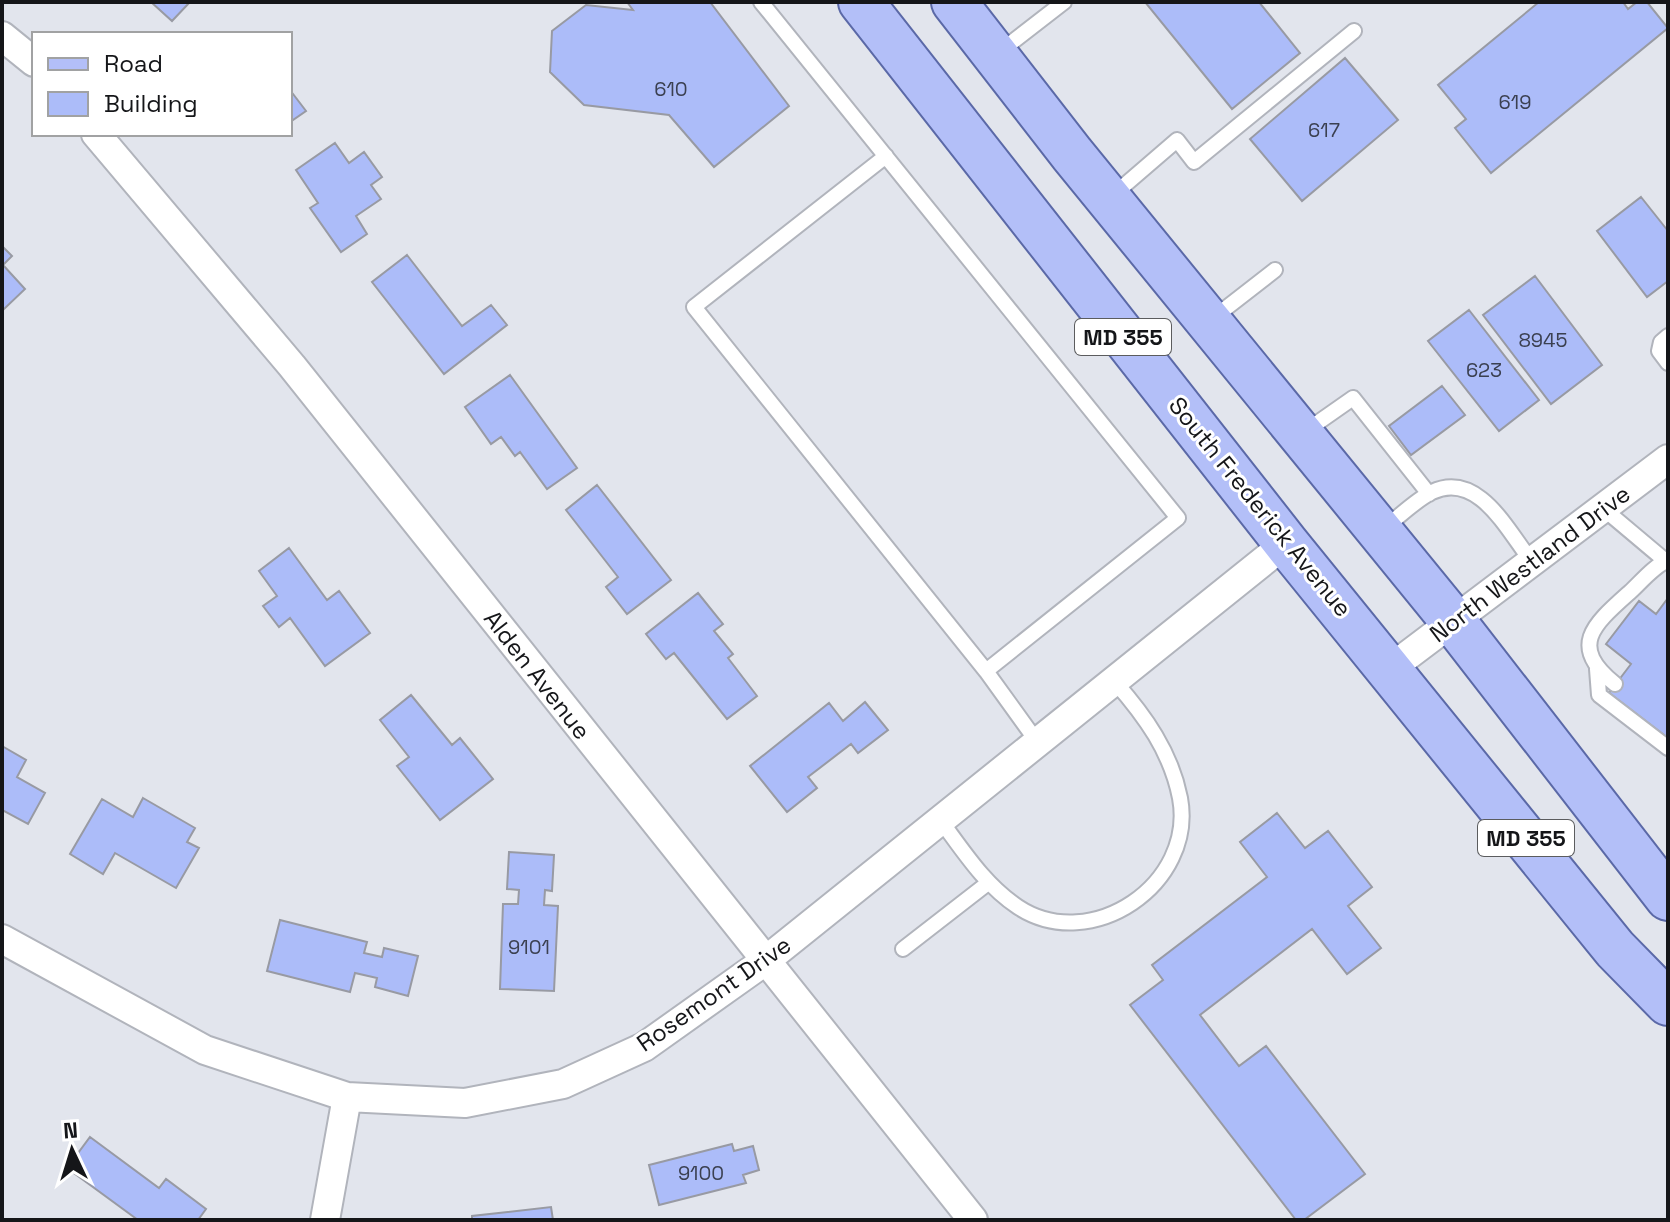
<svg xmlns="http://www.w3.org/2000/svg" width="1670" height="1222" font-family="'Space Grotesk',sans-serif">
  <rect width="100%" height="100%" fill="#e2e5ed"/>
  <!-- building -->
  <path fill="#acbcf9" stroke="#989aa3" stroke-width="2" d="M151,2h39l-18,19z
    M627,2h83l79,104 -75,61 -45,-52 -85,-10 -34,-33 2,-41 34,-26 47,5z
    M1145,2h114l41,51 -68,56z
    M1539,2h84l5,7 9,-7h10l21,26 -177,145 -36,-45 11,-9 -28,-34z
    M1345,58l53,62 -96,81 -52,-62z
    M290,90l16,21 -16,11z
    M335,143l14,20 15,-11 18,25 -11,8 10,14 -25,17 11,18 -26,18 -31,-44 8,-5 -22,-33z
    M1641,197l27,34v50l-21,16 -50,-66z
    M2,246l10,10 -9,9 22,24 -23,22z
    M407,255l55,71 29,-21 16,20 -63,49 -72,-92z
    M1535,276l67,89 -51,39 -68,-89z
    M1469,310l70,90 -40,31 -71,-90z
    M510,375l67,93 -30,21 -27,-37 -5,4 -14,-19 -10,7 -26,-37z
    M1442,386l23,29 -54,40 -22,-29z
    M597,485l74,95 -44,34 -21,-27 12,-10 -52,-67z
    M289,548l38,52 12,-9 31,42 -45,33 -35,-48 -11,9 -16,-21 14,-10 -18,-25z
    M698,593l25,31 -9,7 19,23 -5,4 29,38 -30,23 -53,-66 -8,6 -20,-25z
    M1668,598v140l-59,-45 22,-29 -25,-20 33,-43 17,13z
    M411,695l41,50 8,-7 33,41 -53,41 -43,-54 12,-9 -29,-37z
    M865,702l23,28 -30,23 -7,-9 -43,33 9,11 -30,24 -37,-46 79,-63 14,18z
    M2,746l24,14 -9,17 28,16 -17,31 -26,-14z
    M143,798l52,30 -8,14 12,6 -23,40 -61,-35 -12,21 -33,-20 32,-55 31,18z
    M1277,813l28,35 23,-17 44,56 -24,19 33,42 -34,26 -35,-45 -112,86 39,51 27,-20 99,128 -61,46h-8l-166,-215 33,-25 -11,-15 115,-88 -27,-35z
    M509,852l45,3 -2,36 -7,-1 -1,15 14,1 -4,85 -54,-2 3,-85h15l1,-14 -12,-1z
    M280,920l87,22 -3,11 18,4 2,-9 34,8 -10,40 -33,-9 2,-9 -22,-5 -5,19 -83,-21z
    M90,1137l69,51 7,-9 40,30 -8,11h-60l-71,-52z
    M732,1144l2,7 19,-5 6,24 -16,5 3,8 -87,22 -10,-40z
    M551,1207l2,13h-81v-4z"/>
  <g fill="none" stroke-linecap="round" stroke-linejoin="round">
    <!-- service casing -->
    <g stroke="#b1b4bc" stroke-width="18">
      <path id="service" d="M761,2l417,516 -192,153 -292,-364 192,-151
        M998,53l66,-51
        M1112,196l65,-56 17,22 160,-131
        M1212,319l63,-49
        M1668,336l-7,6 -2,9 9,12
        M1303,433l50,-35 76,96
        M1605,510l63,53
        M1382,530c16,-12 32,-29 50,-38 47,-22 76,40 101,71
        M1597,669l2,26 69,53
        M986,671l52,72
        M1615,684c-47,-38 -22,-59 15,-92 11,-10 24,-26 38,-32
        M941,821c23,31 44,64 77,86 73,48 178,-23 162,-109 -9,-46 -35,-82 -65,-116
        M903,949l85,-66"/>
    </g>
    <!-- minor casing -->
    <g stroke="#b1b4bc" stroke-width="32">
      <path id="minor" d="M2,36l32,26
        M96,134l196,232 681,854
        M1391,668l277,-209
        M2,939l203,111 142,47 118,6 98,-19 81,-37 121,-86 521,-418
        M325,1220l22,-123"/>
    </g>
    <!-- primary casing -->
    <g stroke="#5b69a7" stroke-width="48">
      <path id="primary" d="M861,2l425,541 329,406 53,54
        M954,2l118,152 381,467 215,277"/>
    </g>
    <!-- service -->
    <use href="#service" stroke="#fff" stroke-width="14"/>
    <!-- minor -->
    <use href="#minor" stroke="#fff" stroke-width="28"/>
    <!-- primary -->
    <use href="#primary" stroke="#b3bff8" stroke-width="44"/>
  </g>
  <g text-anchor="middle" stroke-width="6" stroke-linejoin="round" paint-order="stroke">
    <!-- number labels -->
    <g font-size="20" fill="#3b4051">
      <text x="671" y="96">610</text>
      <text x="1515" y="109">619</text>
      <text x="1324" y="137">617</text>
      <text x="1543" y="347">8945</text>
      <text x="1484" y="377">623</text>
      <text x="529" y="954">9101</text>
      <text x="701" y="1180">9100</text>
    </g>
    <!-- shield labels -->
    <g fill="#fff" stroke="#5b5c5e" stroke-width="2">
      <rect x="1075" y="319" width="96" height="36" rx="6"/>
      <rect x="1478" y="820" width="96" height="36" rx="6"/>
    </g>
    <g font-size="22" font-weight="bold" fill="#151619">
      <text x="1123" y="345">MD 355</text>
      <text x="1526" y="846">MD 355</text>
    </g>
    <!-- street labels -->
    <g font-size="24" fill="#151619" stroke="#fff">
      <text transform="translate(1260 507) rotate(51)" y="8">South Frederick Avenue</text>
      <text transform="translate(1530 564) rotate(-37)" y="8">North Westland Drive</text>
      <text transform="translate(537 675) rotate(52)" y="8">Alden Avenue</text>
      <text transform="translate(714 994) rotate(-35)" y="8">Rosemont Drive</text>
    </g>
  </g>
  <!-- border -->
  <rect width="1670" height="1222" fill="none" stroke="#151619" stroke-width="8"/>
  <!-- legend -->
  <rect x="32" y="32" width="260" height="104" fill="#ffffff" stroke="#a1a2a3" stroke-width="2"/>
  <rect x="48" y="58" width="40" height="12" fill="#b3bff8" stroke="#a1a2a3" stroke-width="2"/>
  <text x="104" y="72" font-size="24" fill="#151619">Road</text>
  <rect x="48" y="92" width="40" height="24" fill="#acbcf9" stroke="#a1a2a3" stroke-width="2"/>
  <text x="104" y="112" font-size="24" fill="#151619">Building</text>
  <!-- north arrow -->
  <g transform="translate(72 1150) rotate(356)" stroke="#ffffff" stroke-width="6" paint-order="stroke">
  <path d="M0-6L14 30L0 20L-14 30Z" fill="#151619"/>
  <text y="-12" font-size="22" font-weight="bold" text-anchor="middle" fill="#151619">N</text>
  </g>
</svg>
